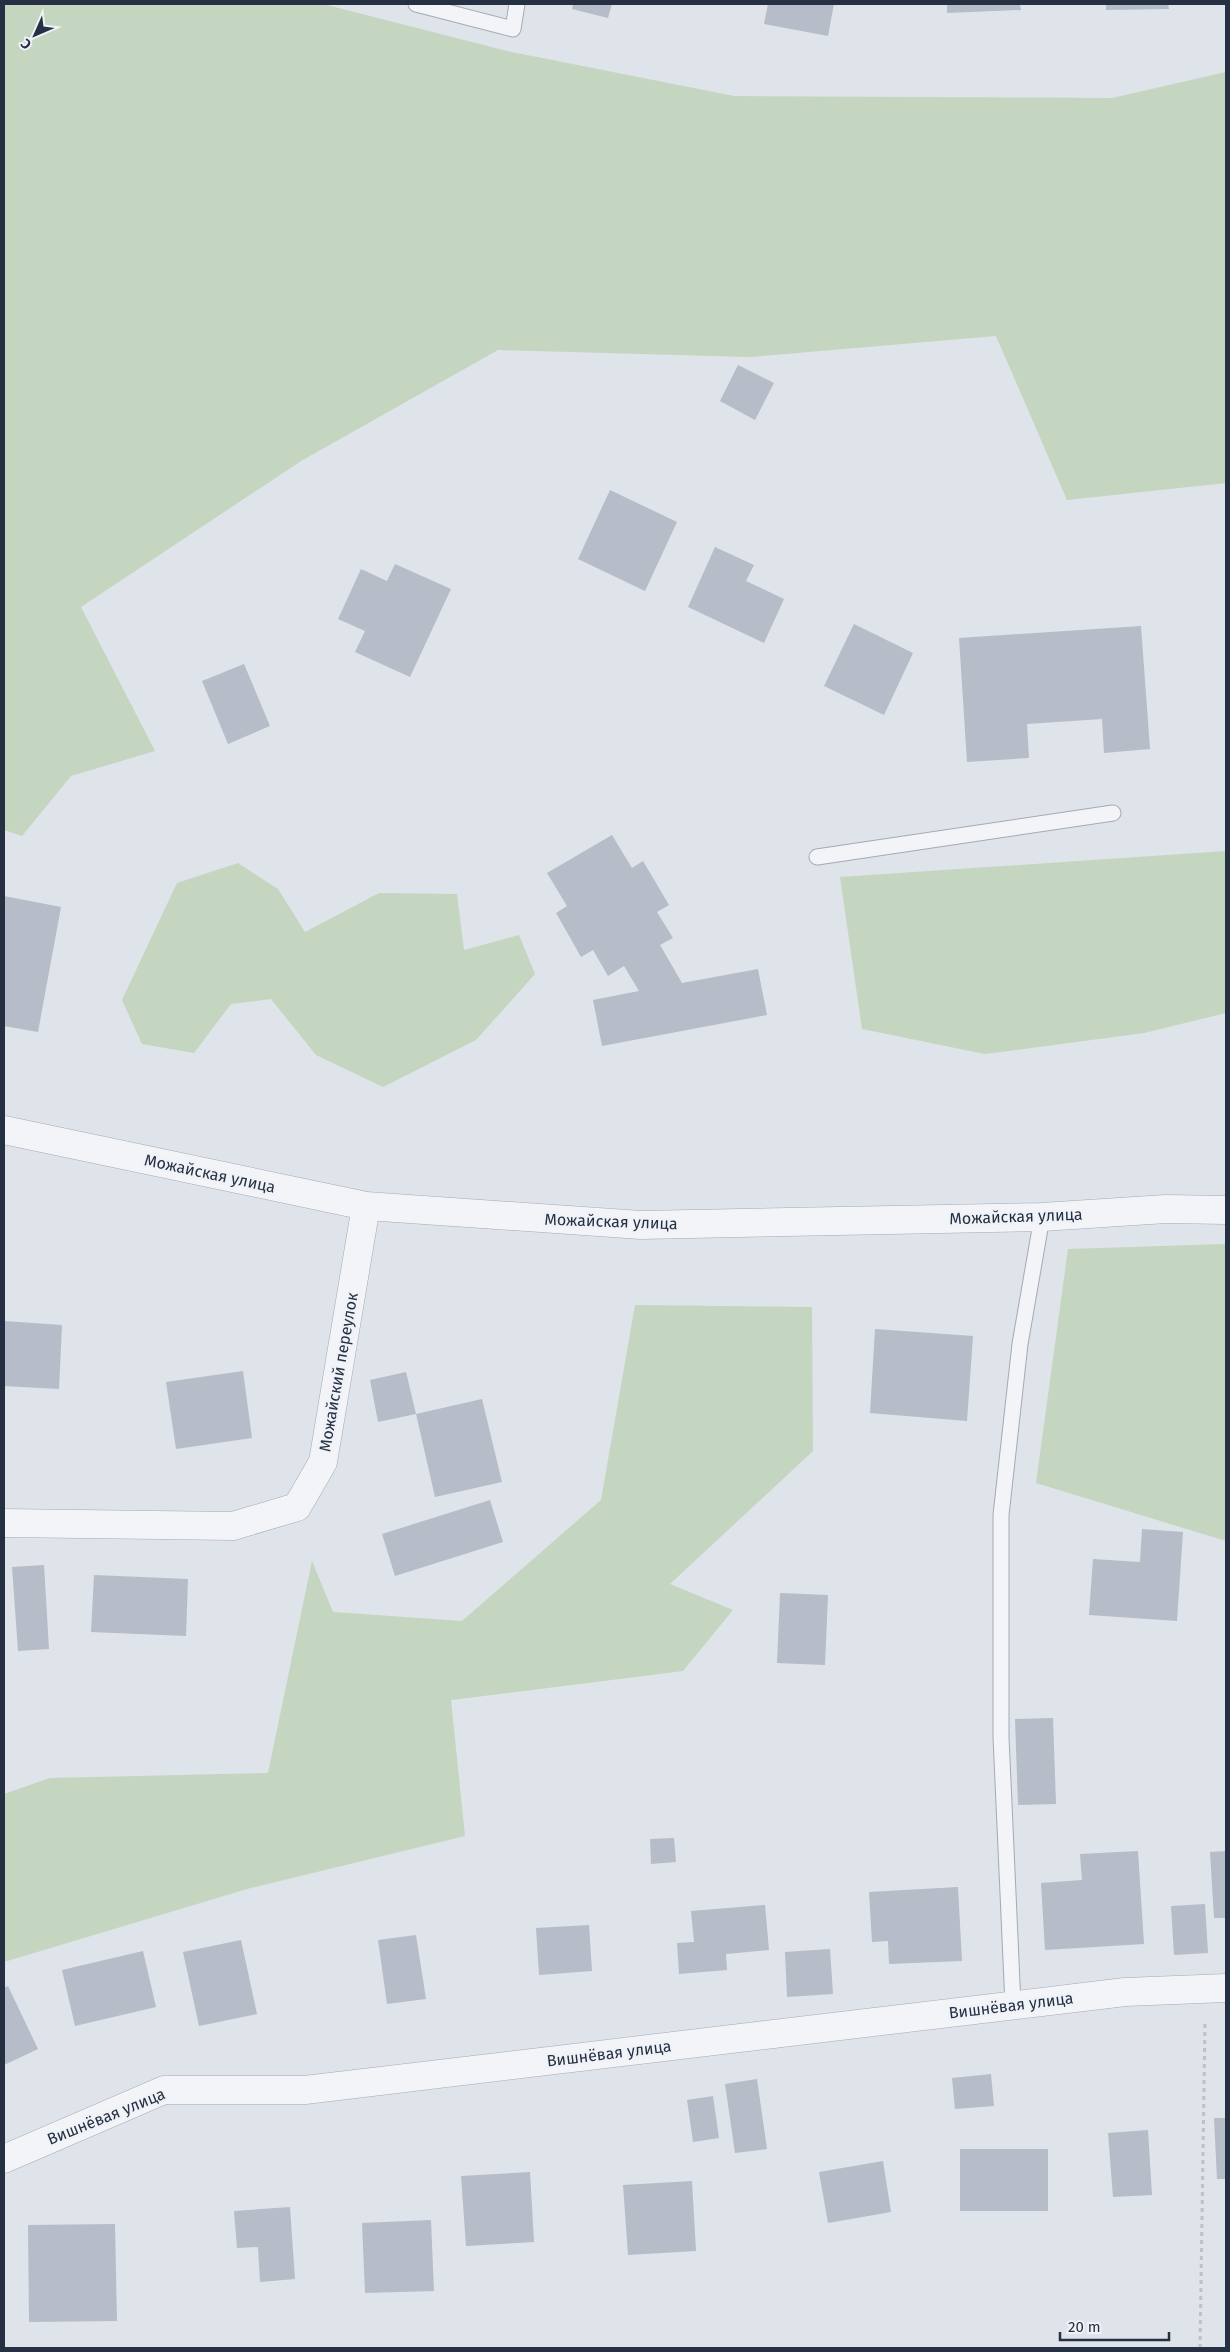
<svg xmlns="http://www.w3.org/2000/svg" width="1230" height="2352" font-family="'Fira Sans',sans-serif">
  <rect width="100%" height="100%" fill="#dfe3ea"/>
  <!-- green -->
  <path fill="#c4d5c0" d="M4,4h319l184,47 227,45 378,2 114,-26v411l-159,17 -71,-164 -246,21 -252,-7 -197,111 -220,146 74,144 -84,25 -49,60 -18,-6z
    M1226,851v162l-82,20 -159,21 -123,-25 -22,-152z
    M238,863l40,26 27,43 74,-39 78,1 7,56 55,-15 16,39 -59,66 -93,47 -67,-32 -45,-56 -40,5 -37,49 -52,-9 -20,-44 55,-117z
    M1226,1244v297l-190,-58 32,-234z
    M635,1305l177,2 1,144 -143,133 63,26 -50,61 -232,29 14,136 -218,53 -243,73v-168l46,-16 218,-5 44,-212 21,51 129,9 139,-121z"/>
  <!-- building -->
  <path fill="#b6bcc8" d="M573,4h39l-4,14 -36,-9z
    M768,4h66l-6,32 -64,-12z
    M947,4h73l1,6 -74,3z
    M1106,4h62l1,5 -63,1z
    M738,365l36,18 -19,37 -35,-19z
    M610,490l67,32 -32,69 -67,-32z
    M715,547l39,18 -8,16 38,18 -20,44 -76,-36z
    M395,564l56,25 -41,88 -55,-25 10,-21 -27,-12 23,-50 26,12z
    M854,624l59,29 -29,62 -60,-29z
    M1141,626l9,123 -46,4 -2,-34 -75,5 2,34 -62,4 -8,-124z
    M244,664l26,62 -42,18 -26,-63z
    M612,835l20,33 11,-7 26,44 -12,7 16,26 -13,7 22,38 76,-14 9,46 -165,31 -9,-46 46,-9 -15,-25 -16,10 -15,-26 -12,7 -25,-44 11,-7 -20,-33z
    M4,896l57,11 -23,125 -34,-6z
    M4,1321l58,4 -3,64 -55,-3z
    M875,1329l98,7 -6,85 -97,-8z
    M243,1371l9,67 -76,11 -10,-67z
    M406,1372l10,42 -38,8 -8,-42z
    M482,1399l20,83 -67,15 -19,-83z
    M490,1500l13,42 -108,34 -13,-42z
    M1142,1529l41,3 -6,89 -88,-6 4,-56 47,3z
    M44,1565l5,84 -31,2 -6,-84z
    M94,1575l94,4 -2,57 -95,-4z
    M780,1593l48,2 -3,70 -48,-2z
    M1053,1718l3,86 -38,1 -3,-86z
    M674,1838l2,24 -25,2 -1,-25z
    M1138,1851l6,93 -99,6 -4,-67 41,-3 -2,-26z
    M1226,1851v67h-12l-4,-66z
    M958,1887l4,74 -73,3 -1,-23 -16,1 -3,-50z
    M1205,1904l3,49 -34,2 -3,-49z
    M765,1905l4,45 -43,4 1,16 -48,4 -2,-31 17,-1 -3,-31z
    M589,1925l3,46 -53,4 -3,-47z
    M416,1935l10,64 -39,5 -9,-64z
    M241,1940l16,74 -58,12 -16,-74z
    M830,1949l3,45 -46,3 -2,-45z
    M143,1951l13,56 -81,19 -13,-56z
    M8,1986l30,63 -34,16v-77z
    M991,2074l3,32 -39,3 -3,-31z
    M757,2079l10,70 -32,4 -10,-69z
    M713,2096l6,42 -26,4 -6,-42z
    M1214,2118h12v61h-9z
    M1148,2130l4,65 -39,2 -5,-64z
    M960,2149h88v62h-88z
    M883,2161l8,51 -63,11 -9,-51z
    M530,2172l4,70 -68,4 -5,-70z
    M692,2181l4,70 -68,4 -5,-70z
    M290,2207l5,72 -35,3 -2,-35 -21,1 -3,-37z
    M431,2220l3,71 -69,2 -3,-70z
    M115,2224l2,97 -88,1 -1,-97z"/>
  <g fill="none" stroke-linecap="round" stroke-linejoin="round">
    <!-- service casing -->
    <g stroke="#a4aab5" stroke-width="17">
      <path id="service" d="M416,4l97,25 4,-25
        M817,857l296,-44
        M1013,2005l-12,-268v-222l19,-171 22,-127"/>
    </g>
    <!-- minor casing -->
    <g stroke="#a4aab5" stroke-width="29">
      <path id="minor" d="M4,1523l229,3 64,-19 26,-45 43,-256
        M4,2159l160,-69h141l820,-98 101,-4"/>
    </g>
    <!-- tertiary casing -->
    <g stroke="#a4aab5" stroke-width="29">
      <path id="tertiary" d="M4,1130l362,76 275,19 401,-8 124,-8 60,1"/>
    </g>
    <!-- path -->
    <path stroke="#bec1c9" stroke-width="3" stroke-dasharray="4 4" stroke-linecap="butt" d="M1200,2348l5,-327"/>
    <!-- service -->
    <use href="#service" stroke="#f3f4f8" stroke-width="15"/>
    <!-- minor -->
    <use href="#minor" stroke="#f3f4f8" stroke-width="28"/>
    <!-- tertiary -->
    <use href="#tertiary" stroke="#f3f4f8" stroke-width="28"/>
  </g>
  <g text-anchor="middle" stroke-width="5" stroke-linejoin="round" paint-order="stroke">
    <!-- street labels -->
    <g font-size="16" fill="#263043" stroke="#eff2f7">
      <text transform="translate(210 1173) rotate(12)" y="6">Можайская улица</text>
      <text transform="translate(1016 1216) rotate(-2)" y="6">Можайская улица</text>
      <text transform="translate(611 1221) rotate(2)" y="6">Можайская улица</text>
      <text transform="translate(338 1372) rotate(-80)" y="6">Можайский переулок</text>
      <text transform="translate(1011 2005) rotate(-7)" y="6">Вишнёвая улица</text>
      <text transform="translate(609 2053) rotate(-7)" y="6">Вишнёвая улица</text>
      <text transform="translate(106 2116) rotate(-22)" y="6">Вишнёвая улица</text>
    </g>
  </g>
  <!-- border -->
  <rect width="1230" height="2352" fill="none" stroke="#263043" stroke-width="10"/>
  <!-- north arrow -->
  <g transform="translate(35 35) rotate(225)" stroke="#eff2f7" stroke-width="4" paint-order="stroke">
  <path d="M0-4L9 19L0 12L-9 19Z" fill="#263043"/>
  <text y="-8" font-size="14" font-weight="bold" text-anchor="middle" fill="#263043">С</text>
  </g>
  <!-- scale -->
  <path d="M1060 2332v8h109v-8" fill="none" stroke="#263043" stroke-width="2.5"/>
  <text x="1068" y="2332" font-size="15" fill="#263043" stroke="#eff2f7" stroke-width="4" paint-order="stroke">20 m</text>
</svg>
